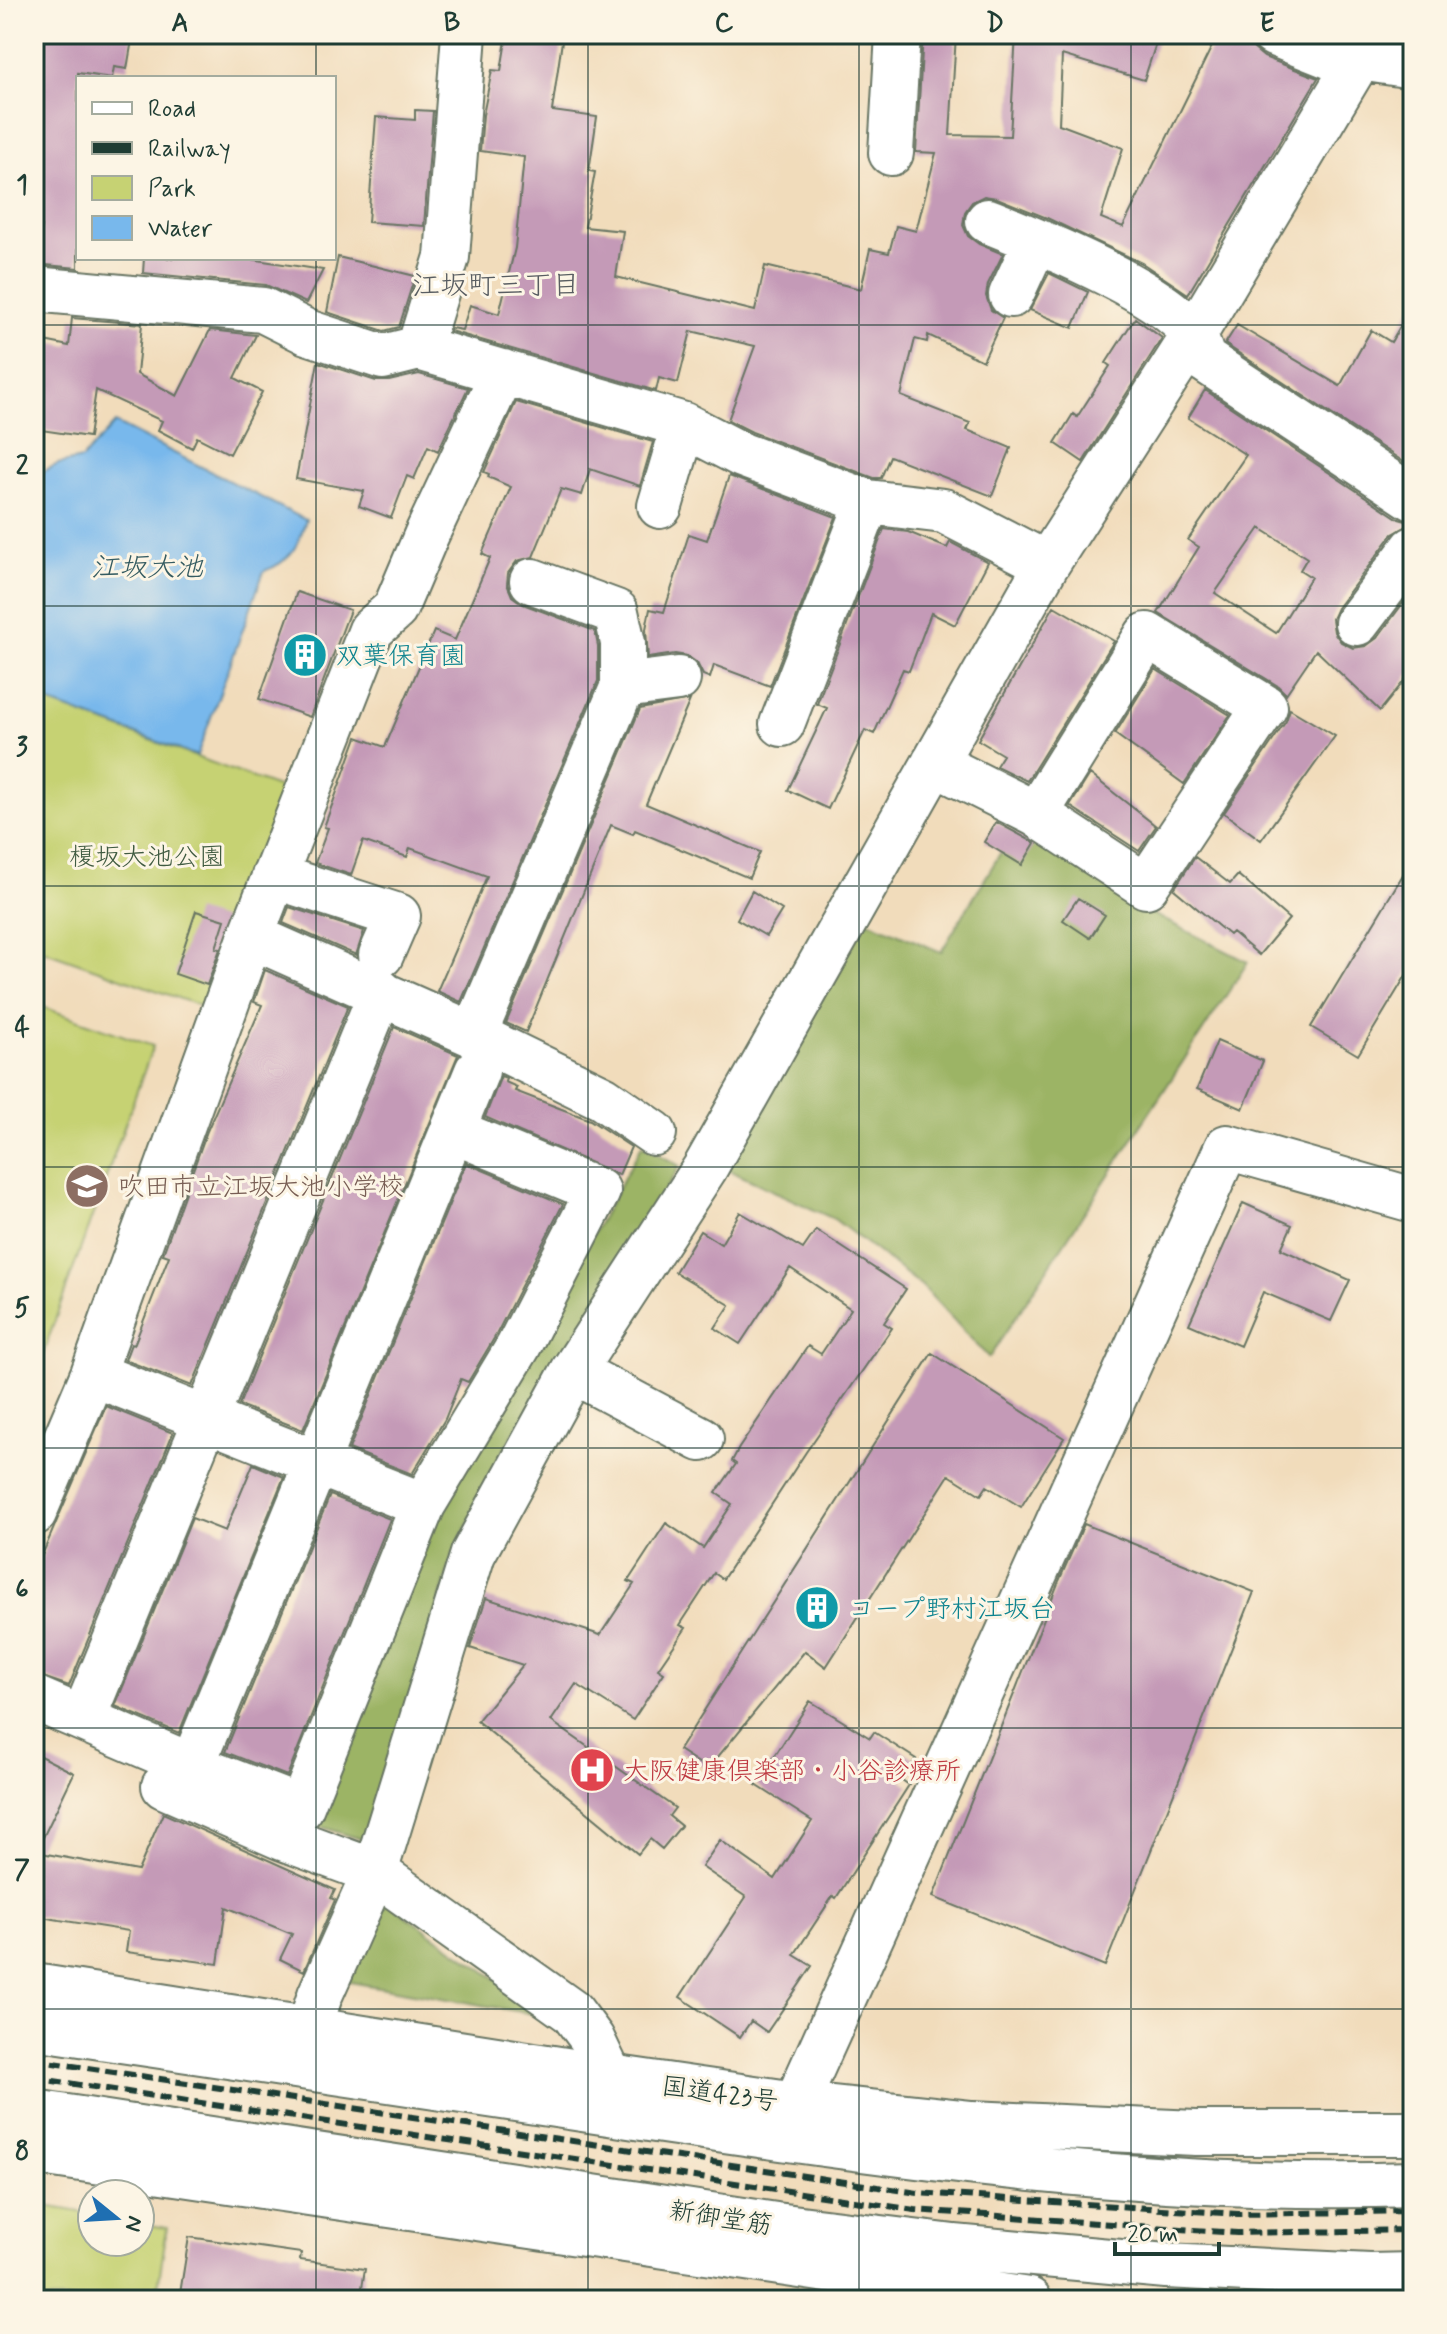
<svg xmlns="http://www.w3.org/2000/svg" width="1447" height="2334" font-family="Mynerve,'Klee One',sans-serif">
  <rect width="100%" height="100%" fill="#fcf5e5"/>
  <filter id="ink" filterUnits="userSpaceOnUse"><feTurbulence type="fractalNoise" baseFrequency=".0125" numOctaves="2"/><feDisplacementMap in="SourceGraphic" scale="16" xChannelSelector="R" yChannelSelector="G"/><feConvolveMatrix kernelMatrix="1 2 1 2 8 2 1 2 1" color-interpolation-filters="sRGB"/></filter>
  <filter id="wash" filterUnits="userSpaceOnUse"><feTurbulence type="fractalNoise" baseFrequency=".006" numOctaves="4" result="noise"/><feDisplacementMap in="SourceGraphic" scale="32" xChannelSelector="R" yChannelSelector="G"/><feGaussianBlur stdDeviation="1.8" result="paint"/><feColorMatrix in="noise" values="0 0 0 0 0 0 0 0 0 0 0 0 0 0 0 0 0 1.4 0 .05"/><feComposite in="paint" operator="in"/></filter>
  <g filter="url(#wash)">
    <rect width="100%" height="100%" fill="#f1dcbb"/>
    <!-- green -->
    <path fill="#c6d273" stroke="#728854" stroke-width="2" d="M34,697l257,95 -85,216 -172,-61z
      M34,1004l119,42 -119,333z
      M34,2204l58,10v28h48v-19l27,5 -11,72h-113l-9,-19z"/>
    <!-- forest -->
    <path fill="#9cb465" stroke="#5e784c" stroke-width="2" d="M1019,822l120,85 109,55 -259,396 -67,-72 -88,-67 -114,-53 139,-249 82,35z
      M642,1145l38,21 -176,283 -51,106 -86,286 -55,-17 126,-311z
      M379,1897l172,120 -207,-36z"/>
    <!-- water -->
    <path fill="#78b8ec" stroke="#4c7a90" stroke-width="2" d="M115,423l191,97c-8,26 -15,42 -42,51l-67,185 -163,-59v-221l24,-12 24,-5z"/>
    <g id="blocks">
      <!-- building -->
      <path fill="#c49ab7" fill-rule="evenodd" d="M34,34h99l-6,35 -13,-2 -2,11 -34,-5v195l-43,-4 7,-38 -8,-1z
        M507,34h56l-11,77 45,6 -8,54 6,1 -10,55 38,4 -7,46 139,34 10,-45 96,23 9,-40 19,4 7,-27 20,5 20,-78 -20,-1 7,-118h33l-6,101 60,1 6,-102h143l-15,46 -82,-25 -3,69 64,24 -22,70 22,9 95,-193h32l4,15 10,8 54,21 -130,216 -46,-31 -95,-45 -50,-20 -13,-2 -12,6 -7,10 -2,13 5,11 11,8 24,10 -15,30 -2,12 5,14 12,8 -20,43 -55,-26 -1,7 -12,-3 -14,57 69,27 -3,7 44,18 -19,48 -102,-40 -9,22h-7l-122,-46 -24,-12 27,-74 -64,-15 -13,52 -19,-5 -3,13 -206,-60 1,-3 11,2 8,-25 29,9 16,-66 9,-91 -44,-6 3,-36 9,-45 9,1z
        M415,110l18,1 -9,115 -56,-4 8,-105 39,3z
        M338,257l77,19 -16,51 -15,4 -57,-19z
        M144,258h100l79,12 -17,33 -40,-18 -123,-12z
        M1049,273l39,19 -15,36 -43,-18z
        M1413,304v164l-188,-124 12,-19 103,61 31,-56 20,12z
        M72,318l70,6 -5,50 40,22 33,-66 46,5 -21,43 27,14 -32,62 -33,-17 -5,11 -34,-18 4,-9 -66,-31 -7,47 -55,-8v-90l35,7z
        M1135,318l27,20 -79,124 -28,-19 18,-29 4,3 33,-51 -4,-3z
        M318,362l58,19h13l30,-7 49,14 -30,63 -10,-5 -14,33 -7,-3 -16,42 -32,-12 5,-15 -68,-12z
        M1205,390l194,129 14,4 -20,11 -56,74 -5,11 2,13 7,10 12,6 13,-2 11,-8 36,-48v80l-33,41 -64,-61 -30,44 -8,-8 -120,-73 41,-66 -11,-7 58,-85 -58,-37zM1260,528l47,30 -7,12 11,7 -35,56 -61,-40z
        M516,402l137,40 -13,44 -50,-17 -8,26 -21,-6 -28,68 -16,4 -9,12 -1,11 5,12 11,8 72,27 3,15v35l-137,321 -24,-11 50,-115 -77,-28 -3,9 -44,-16 -12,34 -36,-12 13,-35 -4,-1 33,-90 28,10 49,-116 21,9 35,-82 -8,-4 29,-67 -23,-10 1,-3 -5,-2z
        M729,476l107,41 -66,169 -56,-21 -4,13 -7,-3 -6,-12 -10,-7 -12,-2 -27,4 -2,-29 4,-20 14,3 25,-78 18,6z
        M884,529l24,3 39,16 3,-6 38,20 -33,63 -24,-12 -22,58 -6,-2 -29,65 -9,-4 -37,79 -40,-19 39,-82 -10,-4z
        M297,592l53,18 -40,107 -51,-18z
        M1054,606l60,35 -87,140 -31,-15 7,-11 -25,-15z
        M1155,669l75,46 -46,69 -69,-50z
        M690,700l-44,104 114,48 -11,26 -114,-48 -2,4 -22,-9 -85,207 -20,-9 134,-314z
        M1290,709l45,27 -74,104 -37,-27 62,-92z
        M1090,774l66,52 -17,25 -69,-45z
        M996,822l39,21 -13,22 -38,-23z
        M1195,857l35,27 8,-9 51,44 -30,36 -27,-23 -3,3 -55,-46z
        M1413,858v106l-55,91 -47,-28z
        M752,891l30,19 -16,26 -29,-17z
        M1078,898l27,17 -15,23 -27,-18z
        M289,907l75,24 -8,24 -73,-32z
        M196,911l29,9 -9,28 4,1 -13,36 -32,-11z
        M265,970l83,36 -156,380 -67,-26 6,-16 3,1 35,-89 -6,-2 44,-123 55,-126 -8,-3z
        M394,1027l64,28 -155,375 -64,-25z
        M1217,1041l46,20 -20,48 -46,-20z
        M501,1076l5,2 -1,4 12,5 -2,4 75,29 41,27 -12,28 -134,-58z
        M466,1163l97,41 -67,131 -28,47 -7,-3 -16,40 -33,55 -63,-25z
        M1243,1203l49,22 -11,24 69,31 -19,41 -68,-29 -23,54 -51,-22z
        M740,1212l63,37 13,-19 90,59 -22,34 8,5 -86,124 -83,127 -9,-6 -34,52 6,3 -28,41 6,4 -31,47 -57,-36 -25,37 124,87 -6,8 12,10 -19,23 -12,-10 -12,15 -161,-133 46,-56 -53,-17 16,-50 114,37 34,-51 -6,-3 38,-58 37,25 29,-44 -16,-11 20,-29 -4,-3 7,-13 69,-102 13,8 30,-45 -61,-41 -50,76 -25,-16 15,-23 -55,-33 25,-41 21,13z
        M932,1353l132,85 -43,69 -34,-21 -6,9 -32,-20 -123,192 -21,-16 -97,118 -29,-19z
        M106,1406l67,27 -104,253 -35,-12v-100z
        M253,1464l31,13 -105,256 -64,-27 77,-188 33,13z
        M330,1495l60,24 -103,257 -62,-24z
        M1084,1524l170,68 -149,374 -172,-69 126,-316z
        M810,1701l60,37 4,-6 42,27 -14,21 7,5 -73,113 -3,-2 -39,59 18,11 -45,66 -16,-11 -11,16 -60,-40 66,-100 -44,-30 18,-27 55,39 37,-58 -56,-36z
        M34,1753l40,20 -38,79 102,19 25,-58 172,77 -4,8 4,2 -31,71 -24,-12 12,-25 -66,-27 -8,57 -92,-12 3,-21 -95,-15z
        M189,2237l112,16 -1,7 65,9 -5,31h-181z"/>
    </g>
  </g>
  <g filter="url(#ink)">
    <use href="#blocks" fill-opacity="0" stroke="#687563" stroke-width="2"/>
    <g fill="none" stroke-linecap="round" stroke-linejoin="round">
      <!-- minor casing -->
      <g stroke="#687563" stroke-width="48">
        <path id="minor" d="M1274,34l63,25 23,-1 53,8
          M891,153l7,-119
          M988,221c50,20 179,71 206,115 4,6 7,16 9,23l210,139
          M34,289l229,21 44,22 76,25 36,-9 265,77 58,30 126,47 76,9 103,53
          M1011,295l25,-54
          M419,348l28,-91 17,-223
          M660,506l24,-81
          M1357,623l56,-74
          M623,686l55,-7
          M782,724l86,-222
          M934,763l102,51 110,72 119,-179 -118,-72 -111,179
          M274,876l124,40 -17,39
          M251,936l223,99 129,63 51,35
          M474,1035l149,-349v-43l-7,-31 -84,-31
          M573,1371l128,68
          M93,1374l330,131
          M34,1513l59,-139 158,-438 120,-306 24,-21 31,-73 77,-164
          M34,1698l158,68 109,42 122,-303 95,-158 80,-156 -145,-60
          M83,1719l298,-727
          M192,1766l285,-695
          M164,1786l119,52 92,34 197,140 20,27 18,38
          M309,2029l11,-34 55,-123 98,-318 100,-183 132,-203 342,-604 147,-229 180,-301
          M796,2104l431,-957 186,53"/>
      </g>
      <!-- highway casing -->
      <g stroke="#687563" stroke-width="48">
        <path id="highway" d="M34,1986l576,91 186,27 176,19 224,10h217
          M34,2027c205,30 410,61 615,92 252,37 509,74 764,65
          M34,2112l742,113 178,22 212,19 204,10 43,-1
          M34,2152l995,148"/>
      </g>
      <!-- minor -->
      <use href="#minor" stroke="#fff" stroke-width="44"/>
      <!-- highway -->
      <use href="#highway" stroke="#fff" stroke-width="44"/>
      <!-- rail -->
      <path stroke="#1f3d34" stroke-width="6" stroke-dasharray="12 6" stroke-linecap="butt" d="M34,2060l884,133 320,21 175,-3
        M34,2078l881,132 322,23 176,-3"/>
    </g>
  </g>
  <!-- grid -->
  <path fill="none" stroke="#1f3d34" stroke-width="2" stroke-opacity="0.55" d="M316,34v44M588,34v2266M859,34v2266M1131,34v2266M316,258v2042M34,325h1379M34,606h1379M34,886h1379M34,1167h1379M34,1448h1379M34,1728h1379M34,2009h1379"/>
  <!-- icons -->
  <defs>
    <g id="building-disc" transform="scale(2.3)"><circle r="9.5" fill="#0f9aa8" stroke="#fcf5e5"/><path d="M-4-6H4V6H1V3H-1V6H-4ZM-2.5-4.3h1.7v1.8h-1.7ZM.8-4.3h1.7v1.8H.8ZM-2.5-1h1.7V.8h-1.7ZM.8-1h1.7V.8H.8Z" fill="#fff"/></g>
    <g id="school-disc" transform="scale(2.3)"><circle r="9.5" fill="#8d6e63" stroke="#fcf5e5"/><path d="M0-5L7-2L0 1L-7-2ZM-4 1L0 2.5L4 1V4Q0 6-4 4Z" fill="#fff"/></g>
    <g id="hospital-disc" transform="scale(2.3)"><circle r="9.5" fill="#e0444e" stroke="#fcf5e5"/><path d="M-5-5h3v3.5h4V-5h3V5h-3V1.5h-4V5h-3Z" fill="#fff"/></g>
  </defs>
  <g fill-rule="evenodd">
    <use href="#building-disc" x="305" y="655"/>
    <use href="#school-disc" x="87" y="1186"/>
    <use href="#building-disc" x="817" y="1608"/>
    <use href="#hospital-disc" x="592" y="1770"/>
  </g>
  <g text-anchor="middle" stroke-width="6" stroke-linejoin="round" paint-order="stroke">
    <!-- culture labels -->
    <g font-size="26" fill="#0d838f" stroke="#fcf5e5" text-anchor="start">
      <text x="336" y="664">双葉保育園</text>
      <text x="848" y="1617">コープ野村江坂台</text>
    </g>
    <!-- park labels -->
    <g font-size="26" fill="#405b41" stroke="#fcf5e5">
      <text x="147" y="865">榎坂大池公園</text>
    </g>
    <!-- education labels -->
    <g font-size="26" fill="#785e54" stroke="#fcf5e5" text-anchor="start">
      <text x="118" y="1195">吹田市立江坂大池小学校</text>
    </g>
    <!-- health labels -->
    <g font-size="26" fill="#be3a42" stroke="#fcf5e5" text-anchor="start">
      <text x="623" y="1779">大阪健康倶楽部・小谷診療所</text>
    </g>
    <!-- street labels -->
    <g font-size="26" fill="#1f3d34" stroke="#fcf5e5">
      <text transform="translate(720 2093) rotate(8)" y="9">国道423号</text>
      <text transform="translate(721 2217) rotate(9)" y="9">新御堂筋</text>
    </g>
    <!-- neighbourhood labels -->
    <g font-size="28" fill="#595e62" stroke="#fcf5e5">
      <text x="496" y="294">江坂町三丁目</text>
    </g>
    <!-- water labels -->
    <g font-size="28" font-style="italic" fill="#355c62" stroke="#fcf5e5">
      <text x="147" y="576">江坂大池</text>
    </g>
  </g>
  <!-- margin -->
  <rect width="1447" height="2334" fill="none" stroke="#fcf5e5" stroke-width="88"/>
  <!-- legend -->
  <rect x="76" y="76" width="260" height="184" fill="#fcf5e5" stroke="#a4ab9e" stroke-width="2"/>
  <rect x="92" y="102" width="40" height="12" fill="#ffffff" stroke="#a4ab9e" stroke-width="2"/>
  <text x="148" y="116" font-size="24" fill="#1f3d34">Road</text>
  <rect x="92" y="142" width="40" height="12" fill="#1f3d34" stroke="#a4ab9e" stroke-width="2"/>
  <text x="148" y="156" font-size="24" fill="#1f3d34">Railway</text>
  <rect x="92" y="176" width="40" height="24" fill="#c6d273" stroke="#a4ab9e" stroke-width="2"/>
  <text x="148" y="196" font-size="24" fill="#1f3d34">Park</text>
  <rect x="92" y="216" width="40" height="24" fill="#78b8ec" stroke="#a4ab9e" stroke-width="2"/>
  <text x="148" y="236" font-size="24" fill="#1f3d34">Water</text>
  <!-- north arrow -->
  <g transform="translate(116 2218) rotate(108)"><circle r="38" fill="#fcf5e5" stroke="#a4ab9e" stroke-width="2"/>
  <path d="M0-6L14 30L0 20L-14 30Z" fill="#1f6fb2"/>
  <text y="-12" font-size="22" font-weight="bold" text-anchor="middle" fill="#1f3d34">N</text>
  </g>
  <!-- scale -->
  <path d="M1115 2242v12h104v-12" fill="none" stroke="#1f3d34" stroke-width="4"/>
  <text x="1127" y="2242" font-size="24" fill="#1f3d34" stroke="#fcf5e5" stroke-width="6" paint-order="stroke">20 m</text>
  <rect x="44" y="44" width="1359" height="2246" fill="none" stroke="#1f3d34" stroke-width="3"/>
  <g font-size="26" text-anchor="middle" font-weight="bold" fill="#1f3d34">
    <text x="180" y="31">A</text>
    <text x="452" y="31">B</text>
    <text x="724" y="31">C</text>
    <text x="995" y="31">D</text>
    <text x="1267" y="31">E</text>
    <text x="22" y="193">1</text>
    <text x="22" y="474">2</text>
    <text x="22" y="755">3</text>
    <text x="22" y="1036">4</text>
    <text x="22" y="1316">5</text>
    <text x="22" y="1597">6</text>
    <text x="22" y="1878">7</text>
    <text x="22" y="2159">8</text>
  </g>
</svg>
